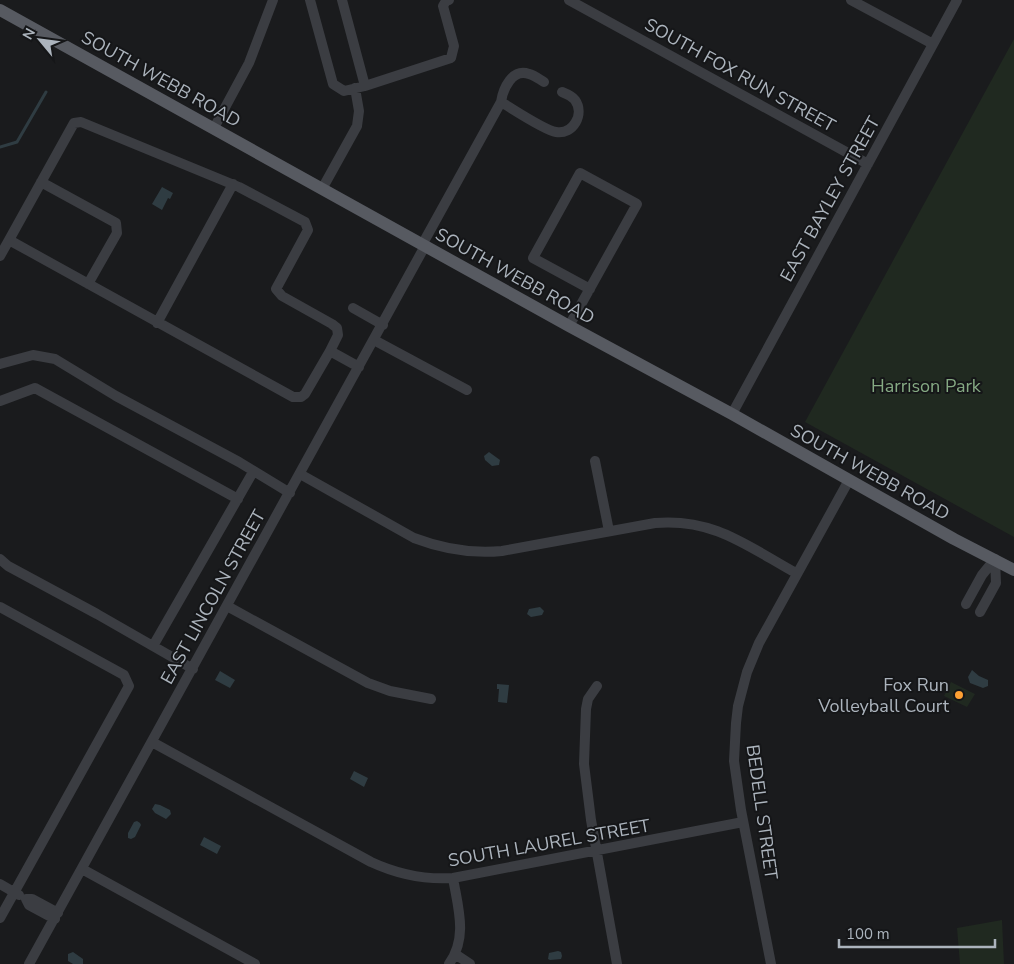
<svg xmlns="http://www.w3.org/2000/svg" width="1014" height="964" font-family="'Nunito Sans',sans-serif">
  <rect width="100%" height="100%" fill="#1a1b1d"/>
  <!-- green -->
  <path fill="#202920" d="M1014,39v498l-209,-115z
    M951,682l24,12 -8,13 -23,-11z
    M1002,920l2,44h-44l-3,-36z"/>
  <!-- water -->
  <path fill="#2f3c42" d="M162,187l11,6 -3,6 -2,-1 -6,12 -10,-6z
    M489,452l11,8 -1,5 -7,1 -7,-6 -1,-4z
    M540,607l4,4 -2,4 -11,2 -4,-3 2,-5z
    M972,670l7,6 9,4v6l-5,2 -13,-5 -2,-6z
    M220,671l15,9 -5,8 -15,-8z
    M497,684l12,1 -2,18 -9,-1 1,-13h-2z
    M354,771l14,7 -4,9 -14,-8z
    M155,804l5,1 10,5 1,4 -5,5 -11,-6 -3,-4z
    M137,821l3,2 1,2 -6,12 -4,2 -3,-1v-5l6,-11z
    M204,837l17,9 -4,8 -17,-9z
    M558,951l3,1 1,4 -1,3 -11,1 -2,-1 1,-6z
    M73,952l10,7v5h-10l-5,-3v-7z"/>
  <g fill="none" stroke-linecap="round" stroke-linejoin="round">
    <!-- stream -->
    <path stroke="#2f3c42" stroke-width="3" d="M0,147l17,-5 29,-50"/>
    <!-- minor -->
    <path stroke="#3b3d42" stroke-width="10" d="M310,0l23,84 11,7 21,-5
      M342,0l23,86 86,-28 3,-12 -11,-40 3,-5 3,-1
      M569,0l299,164
      M851,0l82,44
      M501,102c12,7 43,28 55,30 17,3 29,-18 19,-32 -3,-4 -8,-6 -13,-8
      M214,128l35,-65 24,-63
      M41,182l75,41 1,10 -29,51
      M322,189l35,-63 2,-15 -4,-23
      M422,245l79,-143c2,-13 11,-34 28,-28 5,1 10,5 15,8
      M0,256l9,-16
      M353,308l30,17
      M157,323l76,-139
      M569,326l68,-122 -57,-31 -47,85 57,31
      M374,340l93,50
      M330,351l8,-16 -1,-7 -5,-4 -50,-28 -6,-7 32,-59 -3,-8 -66,-35 -158,-65 -7,1 -65,117 284,157h8l4,-3 25,-43 29,16
      M0,364l33,-9 22,4 61,37 123,66 51,31
      M0,401l35,-13 203,111
      M732,414l225,-414
      M595,461l14,70
      M300,474l114,64c29,11 58,16 88,13l153,-28c59,-5 92,23 141,50
      M0,559l8,7 89,48 96,55
      M966,604l16,-29 13,-16 1,24 -16,29
      M227,606l141,77 22,8 41,8
      M0,607l124,68 5,11 -129,232
      M153,646l100,-174
      M597,686l-9,13 -2,10 -2,55 7,56 26,144
      M152,742l219,120c26,12 53,18 82,16l290,-56
      M82,869l173,95
      M0,884l19,11
      M55,919l-26,-14 -3,-6h6l26,14
      M455,954l15,10
      M29,964l396,-718
      M449,964c19,-27 9,-56 4,-86
      M771,964l-30,-154 -7,-49 2,-38 2,-17 9,-34 12,-29 90,-163"/>
    <!-- major -->
    <path stroke="#575a61" stroke-width="12" d="M0,10l569,316 163,88 222,125 60,31"/>
  </g>
  <!-- markers -->
  <circle fill="#fca033" stroke="#151618" stroke-width="2" cx="959" cy="695" r="5"/>
  <g text-anchor="middle" stroke-width="4" stroke-linejoin="round" paint-order="stroke">
    <!-- street labels -->
    <g font-size="18" fill="#acb4bd" stroke="#151618">
      <text transform="translate(740 75) rotate(29)" y="6">SOUTH FOX RUN STREET</text>
      <text transform="translate(161 79) rotate(29)" y="6">SOUTH WEBB ROAD</text>
      <text transform="translate(830 199) rotate(-61)" y="6">EAST BAYLEY STREET</text>
      <text transform="translate(515 276) rotate(29)" y="6">SOUTH WEBB ROAD</text>
      <text transform="translate(870 472) rotate(29)" y="6">SOUTH WEBB ROAD</text>
      <text transform="translate(213 597) rotate(-61)" y="6">EAST LINCOLN STREET</text>
      <text transform="translate(762 812) rotate(82)" y="6">BEDELL STREET</text>
      <text transform="translate(549 843) rotate(-10)" y="6">SOUTH LAUREL STREET</text>
    </g>
    <!-- park labels -->
    <g font-size="18" fill="#85a983" stroke="#151618">
      <text x="926" y="392">Harrison Park</text>
    </g>
    <!-- poi labels -->
    <g font-size="18" fill="#acb4bd" stroke="#151618" text-anchor="end">
      <text x="949" y="691">Fox Run<tspan x="949" dy="21">Volleyball Court</tspan></text>
    </g>
  </g>
  <!-- north arrow -->
  <g transform="translate(40 40) rotate(299)" stroke="#151618" stroke-width="4" paint-order="stroke">
  <path d="M0-4L9 19L0 12L-9 19Z" fill="#acb4bd"/>
  <text y="-8" font-size="14" font-weight="bold" text-anchor="middle" fill="#acb4bd">N</text>
  </g>
  <!-- scale -->
  <path d="M839 939v8h156v-8" fill="none" stroke="#acb4bd" stroke-width="2.5"/>
  <text x="846" y="939" font-size="15" fill="#acb4bd" stroke="#151618" stroke-width="4" paint-order="stroke">100 m</text>
</svg>
